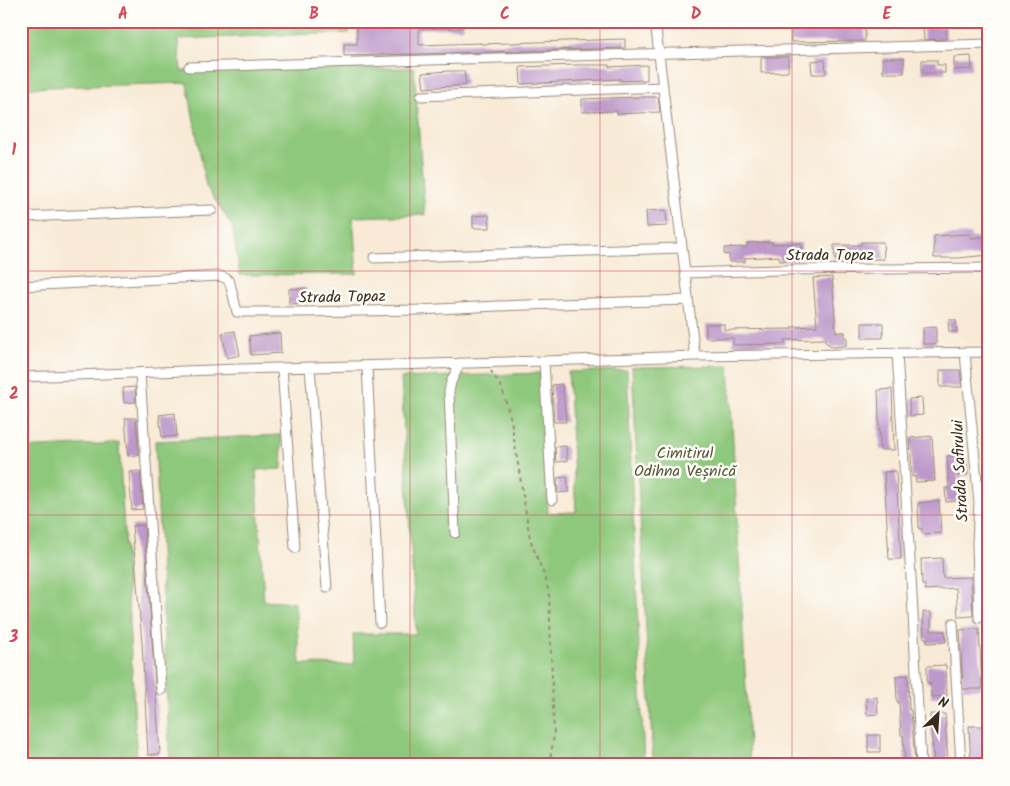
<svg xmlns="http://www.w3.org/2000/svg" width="1010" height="786" font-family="Kalam,sans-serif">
  <rect width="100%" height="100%" fill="#fdfcf7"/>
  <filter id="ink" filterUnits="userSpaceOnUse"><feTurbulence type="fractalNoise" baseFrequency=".02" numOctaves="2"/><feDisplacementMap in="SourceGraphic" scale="10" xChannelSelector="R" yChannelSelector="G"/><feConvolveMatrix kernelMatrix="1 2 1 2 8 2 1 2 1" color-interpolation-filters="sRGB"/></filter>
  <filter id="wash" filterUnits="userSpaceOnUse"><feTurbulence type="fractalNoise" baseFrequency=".0096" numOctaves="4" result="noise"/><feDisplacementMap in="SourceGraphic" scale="20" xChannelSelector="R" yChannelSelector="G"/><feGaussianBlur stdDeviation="1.12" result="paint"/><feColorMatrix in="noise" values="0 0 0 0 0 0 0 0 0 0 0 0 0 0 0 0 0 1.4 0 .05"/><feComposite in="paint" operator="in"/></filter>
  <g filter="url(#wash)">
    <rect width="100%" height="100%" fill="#f8ead6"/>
    <!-- green -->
    <path fill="#8ec87c" stroke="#64794d" d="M21,21h327l1,12 -171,6 3,32 233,-3 11,147 -72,2 4,57 -117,1 -8,-49 -26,-40 -19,-103 -166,5z
      M729,366l21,399h-53v-5l-44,1 -21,-394z
      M627,370l17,395h-623v-317l98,-5 18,318 33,2 -15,-322 126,-6 1,34 -26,1 8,131 31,2 5,61 54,1 -1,-31h63l-15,-256 139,-5 8,140 28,-1 -8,-140z"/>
    <g id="blocks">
      <!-- building -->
      <path fill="#bd98ca" d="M357,21h106v7l-44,1v16l62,-2v1l144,-5v9l-281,8v-12h13z
        M791,26h36v1l38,1v13l-74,1z
        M923,27h23v12l-22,1z
        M971,56l1,13 -18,1v-13z
        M761,57h27v15l-27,1z
        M883,58h21v15h-21z
        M825,60l1,14h-14l-1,-13z
        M922,60h15v5h8v8h-23z
        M575,65h34v2l38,-2v15l-26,1v-2l-100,5 -1,-17z
        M449,71h15l2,14 -42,3 -2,-15z
        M640,97h18l2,15 -43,2v-3l-35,1v-13z
        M666,210l1,16 -20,1 -1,-16z
        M489,215l1,13h-17v-12z
        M970,234l1,4 18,-2v19l-31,3h-24v-22z
        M772,242v2l29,-1v17l-21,1 -1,-5 -34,2v4h-16v-8l-5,1v-7l23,-1v-4z
        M861,242h22l1,17 -49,1 -1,-15h27z
        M832,277l4,55h9v6l2,-1v8h-2v1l-12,1 -8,-5v-3l-40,1v4l-52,1v-7h-27v-14h18v6l68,-1v-2l25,-1 -4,-48z
        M306,288l1,15 -18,1v-15z
        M948,320h8l1,12h-8z
        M862,323h21v15h-21z
        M936,327v17h-13v-16z
        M235,331l5,24 -13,3 -5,-25z
        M280,333l1,20 -30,2 -2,-19z
        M940,370h20l2,17h-22z
        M562,384l4,38h-12l-2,-37z
        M135,387l1,15 -12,1 -1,-15z
        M892,389l2,61h-14l-2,-60z
        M922,398l1,17 -13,1 -1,-17z
        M175,413l2,23 -15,1 -3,-22z
        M125,418h11l3,37 -11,1z
        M932,436l3,45 -19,1 -1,-6 -3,1 -2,-39z
        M566,446l1,15 -11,1 -1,-15z
        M966,455l2,20h-10l1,26 -13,1 -1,-14h4l-2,-32z
        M140,471l3,38 -11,1 -3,-38z
        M896,471l5,88h-12l-5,-87z
        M567,477l2,15 -11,1 -1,-15z
        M939,501l2,32 -19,1v-5h-3l-1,-26z
        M144,525l16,229 -12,1 -6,-112 -10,-117z
        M942,558l1,20 28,-1 2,39 -15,1 -2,-29 -31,2v-5h-3l-1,-26z
        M923,612h8v19h14l1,11 -19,1v-5h-3z
        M979,629l3,60h-19l-3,-59z
        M946,665l1,31 -16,1v-14h-4v-17z
        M908,675l1,35h2l4,54 -10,1 -2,-30h-2l-2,-33h-2l-1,-26z
        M877,697l1,17 -11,1 -1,-17z
        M930,714h15l3,51h-14z
        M969,726h15l1,39h-14z
        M868,735h12v17h-12z"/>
    </g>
  </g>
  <g filter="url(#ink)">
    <use href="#blocks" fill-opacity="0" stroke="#9a8a7a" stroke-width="1"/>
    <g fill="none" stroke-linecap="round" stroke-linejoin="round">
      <!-- minor casing -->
      <g stroke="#9a8a7a" stroke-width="11">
        <path id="minor" d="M655,21l40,335
          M189,67l800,-23
          M421,96l242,-9
          M21,217l191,-7
          M374,258l308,-10
          M685,273l94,-3 210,-2
          M21,286l199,-10 7,3 3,4 7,29h63l119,-2 78,-4 191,-6
          M897,353l14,224 10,188
          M965,353l14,150 -2,40 2,75
          M544,361l8,139
          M367,366l13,257
          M310,367l17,221
          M282,368l13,180
          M140,373l21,317
          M21,377l218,-8 305,-8 151,-5 294,-4
          M455,533l-6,-141 2,-10 9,-19
          M953,623l8,142"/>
      </g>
      <!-- path -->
      <path stroke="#9a8a7a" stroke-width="2" stroke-dasharray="4 4" stroke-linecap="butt" d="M491,371l11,17 9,32 19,119 14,36 5,18 5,143 -5,29"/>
      <!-- minor -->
      <use href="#minor" stroke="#fff" stroke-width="9"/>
    </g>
  </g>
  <!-- grid -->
  <path fill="none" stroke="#d1495b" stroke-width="1" stroke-opacity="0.55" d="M218,21v744M410,21v744M600,21v744M792,21v744M21,271h968M21,515h968"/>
  <g text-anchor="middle" stroke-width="5" stroke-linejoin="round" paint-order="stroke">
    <!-- street labels -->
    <g font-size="16" fill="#3b2a1e" stroke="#fdfcf7">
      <text x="830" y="260">Strada Topaz</text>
      <text transform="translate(342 296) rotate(-1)" y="6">Strada Topaz</text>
      <text transform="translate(959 471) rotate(-93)" y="6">Strada Safirului</text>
    </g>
    <!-- park labels -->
    <g font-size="16" fill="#54593a" stroke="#fdfcf7">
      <text x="685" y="458">Cimitirul<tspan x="685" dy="18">Odihna Veșnică</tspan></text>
    </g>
  </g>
  <!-- margin -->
  <rect width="1010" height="786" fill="none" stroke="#fdfcf7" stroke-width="55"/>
  <!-- north arrow -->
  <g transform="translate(938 714) rotate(25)" stroke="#fdfcf7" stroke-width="4" paint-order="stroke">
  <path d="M0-4L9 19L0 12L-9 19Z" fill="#3b2a1e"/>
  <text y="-8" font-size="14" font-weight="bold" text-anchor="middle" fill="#3b2a1e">N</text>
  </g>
  <rect x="28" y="28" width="954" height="730" fill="none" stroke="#d1495b" stroke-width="2"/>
  <g font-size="16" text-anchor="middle" font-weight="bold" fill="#d1495b">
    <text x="123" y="19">A</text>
    <text x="314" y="19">B</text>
    <text x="505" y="19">C</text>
    <text x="696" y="19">D</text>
    <text x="887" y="19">E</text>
    <text x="14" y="155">1</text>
    <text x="14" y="399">2</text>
    <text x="14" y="642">3</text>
  </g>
</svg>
